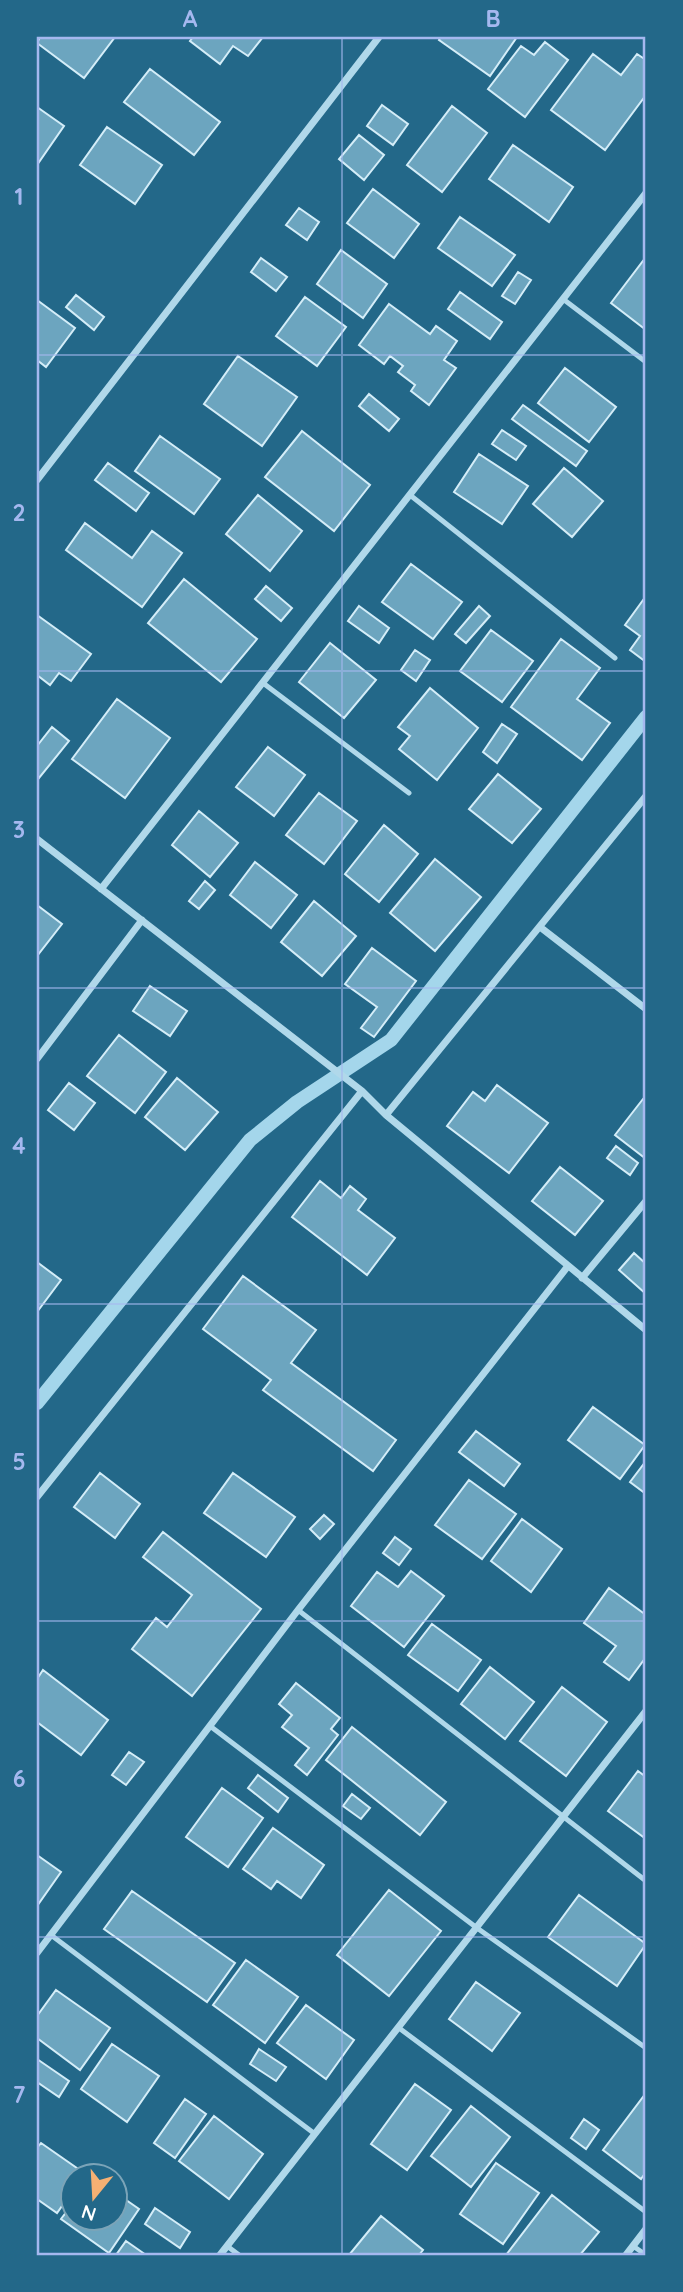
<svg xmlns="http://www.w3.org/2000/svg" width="683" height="2292" font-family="Quicksand,sans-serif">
  <rect width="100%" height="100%" fill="#236889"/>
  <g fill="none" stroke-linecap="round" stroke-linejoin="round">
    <!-- stream -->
    <path stroke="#a4d6eb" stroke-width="14" d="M37,1403l213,-263 47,-38 94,-62 255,-323"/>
  </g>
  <!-- building -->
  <path fill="#6ca5bf" stroke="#d4edf8" stroke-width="2" d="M40,37h75l-31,41 -47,-35z
    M193,37h70l-15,19 -15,-10 -13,18 -30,-23z
    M441,37h76l-27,39 -51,-36z
    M545,42l23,18 -43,57 -37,-28 33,-43 13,9z
    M593,54l28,21 16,-21 9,6v42l-3,-3 -38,51 -54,-40z
    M150,69l70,53 -26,33 -70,-53z
    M382,105l26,19 -15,21 -26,-19z
    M452,106l35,27 -45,59 -35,-27z
    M37,107l27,19 -27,39z
    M107,127l55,38 -27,39 -55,-39z
    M359,135l25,20 -20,25 -25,-21z
    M513,145l60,42 -24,35 -60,-43z
    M373,189l46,35 -25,34 -47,-35z
    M299,208l20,14 -12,18 -21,-15z
    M460,217l55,38 -23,31 -54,-38z
    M341,250l46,34 -24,34 -46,-34z
    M646,257v73l-35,-27z
    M261,258l26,19 -11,14 -25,-19z
    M518,272l13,8 -16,24 -13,-8z
    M460,292l42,30 -12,17 -42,-30z
    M76,295l28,22 -10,13 -28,-23z
    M305,297l41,30 -29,39 -41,-30z
    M37,300l38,28 -29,39 -9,-7z
    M389,304l41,30 6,-8 21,15 -13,19 12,8 -27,37 -18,-14 4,-6 -17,-13 5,-6 -13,-10 -6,8 -25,-19z
    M238,356l59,41 -35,49 -58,-42z
    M565,368l51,39 -27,35 -51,-39z
    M369,394l30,25 -10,12 -30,-25z
    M523,405l64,46 -11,15 -64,-47z
    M502,430l24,16 -10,14 -24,-16z
    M302,431l68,54 -36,46 -69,-54z
    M160,436l60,43 -26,35 -59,-43z
    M479,454l49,32 -26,38 -48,-32z
    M108,463l41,30 -13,18 -41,-31z
    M564,468l39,33 -31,36 -39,-33z
    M258,495l44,36 -32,40 -44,-37z
    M85,523l47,35 20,-27 30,22 -40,54 -76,-57z
    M411,564l51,38 -29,37 -51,-37z
    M184,579l73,60 -36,43 -73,-59z
    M266,586l26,22 -11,13 -26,-22z
    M646,596v66l-16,-12 10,-14 -15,-11z
    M359,606l30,22 -10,15 -31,-22z
    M479,606l11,10 -24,27 -11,-9z
    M37,615l54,39 -20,27 -12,-8 -9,12 -13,-10z
    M491,630l42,31 -31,41 -42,-31z
    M561,639l39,29 -23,31 33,24 -28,37 -71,-53z
    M330,643l46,37 -32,38 -45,-36z
    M415,650l15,10 -14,21 -15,-11z
    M430,688l48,40 -41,52 -38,-31 11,-13 -12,-9z
    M117,699l53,39 -45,60 -53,-39z
    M502,724l15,10 -20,29 -14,-11z
    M52,727l17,14 -30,37 -2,-2v-30z
    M268,747l37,28 -31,41 -38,-29z
    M498,774l43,35 -29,34 -43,-34z
    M319,793l38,28 -33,43 -38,-29z
    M199,811l39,32 -28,34 -38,-32z
    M384,825l34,29 -39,48 -34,-28z
    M435,859l46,38 -46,54 -45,-38z
    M255,862l42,33 -26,33 -41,-33z
    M205,881l10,9 -16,19 -10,-8z
    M314,901l42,35 -34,40 -41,-34z
    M37,905l25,19 -25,32z
    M372,948l44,33 -42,56 -13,-9 16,-21 -32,-23z
    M150,986l37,25 -17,25 -37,-25z
    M119,1035l47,37 -31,41 -48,-37z
    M177,1078l41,34 -33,38 -40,-33z
    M69,1083l26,20 -21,27 -26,-20z
    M497,1085l51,38 -39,50 -62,-47 26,-34 12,9z
    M643,1099l3,2v58l-31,-24z
    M616,1146l22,17 -8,12 -23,-17z
    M560,1167l43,34 -28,34 -43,-34z
    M320,1181l21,17 9,-12 16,13 -8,11 37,28 -28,37 -75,-58z
    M634,1253l12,11v30l-27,-24z
    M37,1262l24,18 -24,32z
    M243,1276l73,54 -25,33 105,77 -23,31 -110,-81 8,-10 -68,-51z
    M593,1407l52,38 -25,34 -52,-39z
    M476,1431l44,33 -16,22 -45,-34z
    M646,1461v33l-16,-12z
    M100,1473l40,31 -25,34 -41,-31z
    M233,1473l62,44 -29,40 -62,-44z
    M469,1480l47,34 -34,45 -47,-34z
    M324,1515l10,9 -14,15 -10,-10z
    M522,1519l40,30 -31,43 -40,-31z
    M163,1532l98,77 -69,87 -60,-47 24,-31 11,9 25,-32 -49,-38z
    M395,1537l16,12 -12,16 -16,-12z
    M411,1571l33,25 -40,51 -53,-41 26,-34 21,15z
    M609,1588l37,27v42l-17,23 -25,-18 12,-16 -32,-23z
    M432,1624l49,36 -23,31 -50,-36z
    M490,1667l44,35 -29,37 -44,-35z
    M43,1670l65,50 -27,35 -44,-33v-43z
    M296,1683l44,35 -9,11 7,6 -31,40 -12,-10 14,-17 -27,-21 10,-12 -13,-11z
    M562,1687l45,35 -41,54 -46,-35z
    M352,1727l94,75 -26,33 -94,-75z
    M129,1752l15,10 -18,23 -14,-10z
    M638,1771l8,6v62l-38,-28z
    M258,1775l30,23 -10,14 -30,-24z
    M222,1788l41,30 -35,49 -42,-30z
    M352,1794l18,14 -9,11 -18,-13z
    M273,1828l51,37 -23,33 -24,-17 -6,8 -28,-20z
    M37,1855l24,17 -24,34z
    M389,1890l52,41 -52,65 -52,-41z
    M132,1891l103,72 -28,39 -103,-73z
    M579,1895l67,49 -29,42 -69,-49z
    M246,1960l52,37 -33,46 -52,-38z
    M476,1982l44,31 -28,38 -43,-32z
    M56,1990l54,38 -30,42 -43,-32v-22z
    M306,2005l48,35 -28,39 -49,-36z
    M112,2044l47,32 -32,46 -46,-33z
    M259,2049l27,18 -10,14 -26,-17z
    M37,2059l32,22 -10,16 -22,-15z
    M415,2084l36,26 -44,60 -36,-26z
    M646,2093v79l-5,7 -38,-29z
    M185,2099l21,15 -31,44 -21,-15z
    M471,2106l39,31 -39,50 -40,-31z
    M214,2116l49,38 -34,45 -50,-38z
    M584,2119l15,11 -13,19 -15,-11z
    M41,2143l43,30 -2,3h-8v13l-17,24 -20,-14v-51z
    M496,2163l43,30 -36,51 -43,-30z
    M116,2193l23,16 -30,44 -48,-34 13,-17v16h42z
    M552,2195l47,37 -19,23h-74z
    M155,2208l35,24 -10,16 -35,-24z
    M381,2216l42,34 -4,5h-70z
    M126,2241l20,14h-30z"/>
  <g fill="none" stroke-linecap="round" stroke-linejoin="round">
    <!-- lane -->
    <path stroke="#b0d8ea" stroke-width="5" d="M563,299l83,63
      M410,495l205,163
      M263,683l146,110
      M298,1610l348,271
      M210,1726l267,202 169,120
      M51,1935l264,199
      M399,2028l247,184
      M227,2246l12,9
      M633,2246l13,9"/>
    <!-- street -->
    <path stroke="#b0d8ea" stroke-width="7" d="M37,480l342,-443
      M37,839l325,252 24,24 260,215
      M101,889l545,-696
      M540,927l106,82
      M37,1059l105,-139
      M386,1115l260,-319
      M582,1278l64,-77
      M37,1497l325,-406
      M37,1953l261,-343 270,-344
      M220,2255l426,-544
      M626,2255l20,-26"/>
  </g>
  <!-- grid -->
  <path fill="none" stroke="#a5b8ef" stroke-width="2" stroke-opacity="0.55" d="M342,37v2218M37,355h609M37,671h609M37,988h609M37,1304h609M37,1621h609M37,1937h609"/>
  <!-- border -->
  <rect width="683" height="2292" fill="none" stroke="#236889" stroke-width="77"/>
  <!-- north arrow -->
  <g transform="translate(94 2197) rotate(198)"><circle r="33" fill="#236889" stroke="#7ba4b8" stroke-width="2"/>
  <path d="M0-5L12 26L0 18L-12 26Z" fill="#f5b073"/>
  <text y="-10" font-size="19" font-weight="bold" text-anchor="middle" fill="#ffffff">N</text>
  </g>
  <rect x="38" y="38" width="606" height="2216" fill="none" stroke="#a5b8ef" stroke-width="2.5"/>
  <g font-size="23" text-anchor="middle" font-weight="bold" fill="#a5b8ef">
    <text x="190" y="27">A</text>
    <text x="493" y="27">B</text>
    <text x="19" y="205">1</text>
    <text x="19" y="521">2</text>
    <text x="19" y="838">3</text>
    <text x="19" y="1154">4</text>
    <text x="19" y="1470">5</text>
    <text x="19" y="1787">6</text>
    <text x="19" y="2103">7</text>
  </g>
</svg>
